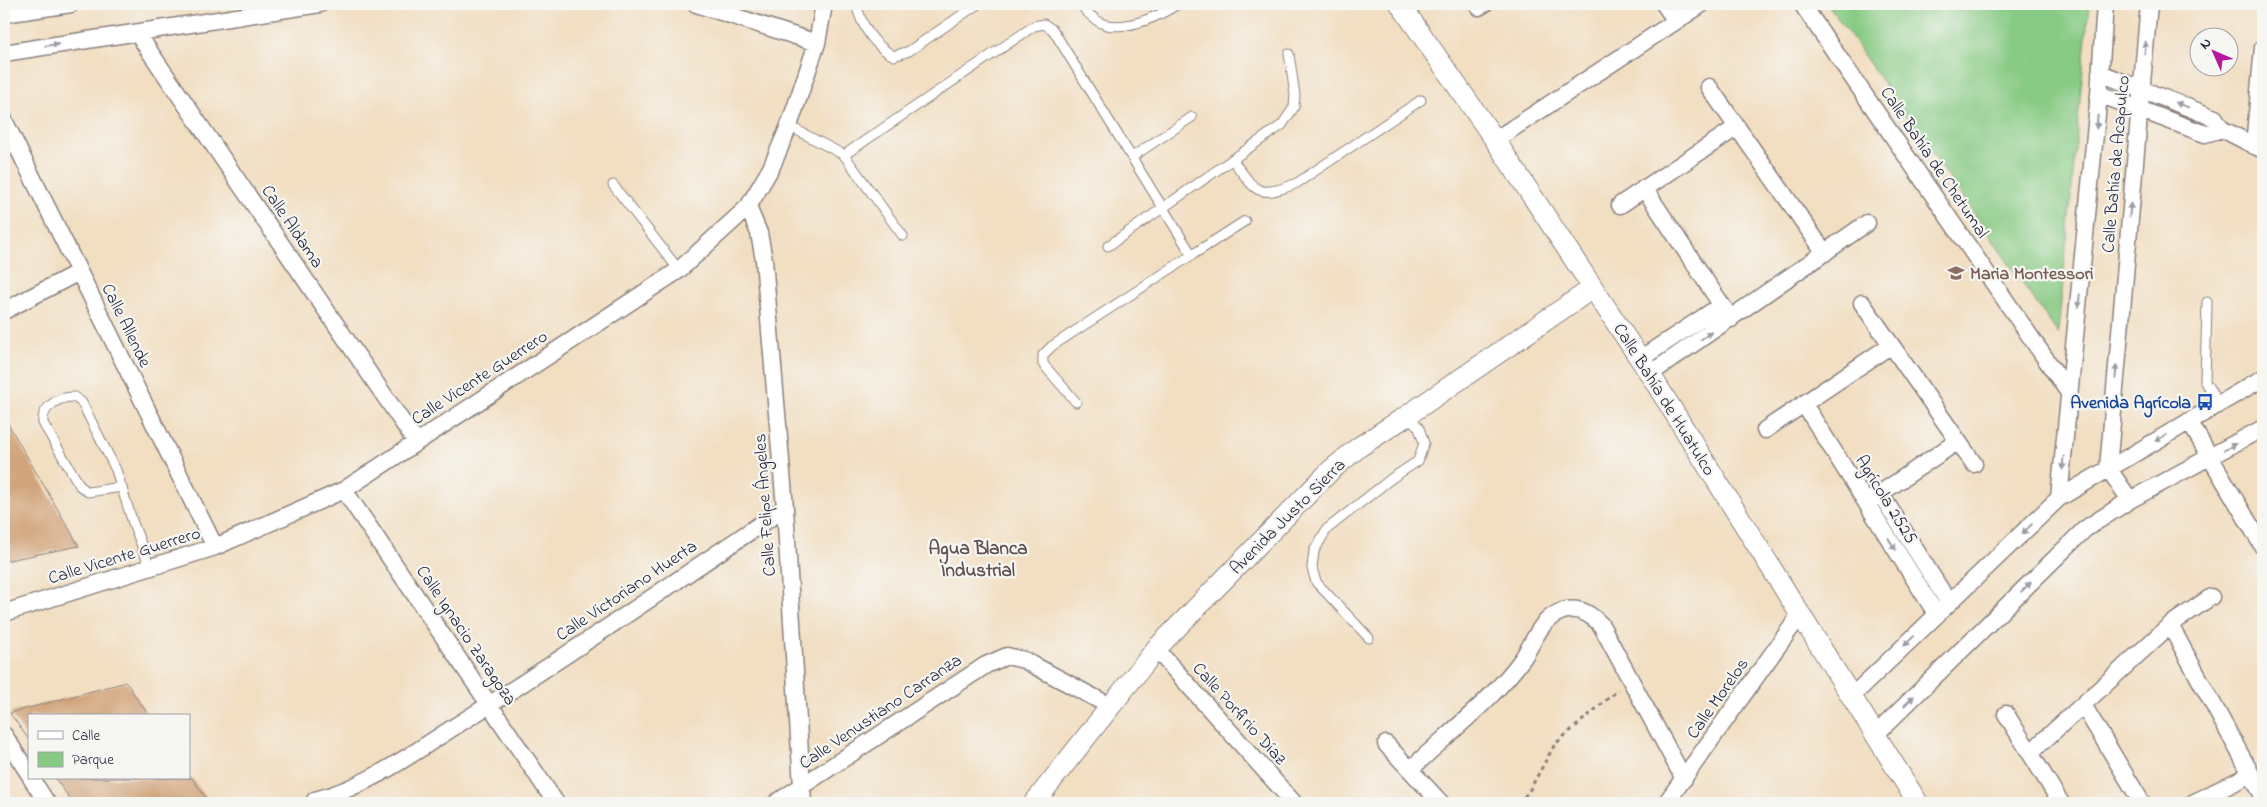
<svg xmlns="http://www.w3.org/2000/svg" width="2267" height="807" font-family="'Indie Flower',sans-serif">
  <rect width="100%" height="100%" fill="#f6f6f2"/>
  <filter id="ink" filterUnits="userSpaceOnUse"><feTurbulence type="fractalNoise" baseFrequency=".02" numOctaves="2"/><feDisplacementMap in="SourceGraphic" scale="10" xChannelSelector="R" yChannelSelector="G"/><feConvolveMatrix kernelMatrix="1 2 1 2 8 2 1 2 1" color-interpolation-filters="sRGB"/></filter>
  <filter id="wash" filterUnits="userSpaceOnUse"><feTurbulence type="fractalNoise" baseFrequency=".0096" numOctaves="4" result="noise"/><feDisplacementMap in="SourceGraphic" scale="20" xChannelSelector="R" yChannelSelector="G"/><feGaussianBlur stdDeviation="1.12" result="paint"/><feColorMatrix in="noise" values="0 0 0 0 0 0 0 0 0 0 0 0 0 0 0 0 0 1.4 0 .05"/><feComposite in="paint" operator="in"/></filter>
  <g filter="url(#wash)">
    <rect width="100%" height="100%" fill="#f2dec1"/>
    <!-- green -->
    <path fill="#87ca83" stroke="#54765f" d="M1828,4h261l-31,330z"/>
    <g id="blocks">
      <!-- building -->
      <path fill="#d1a47b" d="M4,417l75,129 -75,15z
        M126,682l23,34h-120v24l-19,-27z
        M55,778h137l18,25h-137z"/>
    </g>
  </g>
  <g filter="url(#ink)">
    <use href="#blocks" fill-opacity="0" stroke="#8a807e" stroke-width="1"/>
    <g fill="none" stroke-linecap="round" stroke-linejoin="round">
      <!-- service casing -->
      <g stroke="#8a807e" stroke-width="11">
        <path id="service" d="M856,4c6,23 17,41 38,52l15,-5 69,-47
          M1080,4c7,8 16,19 27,21 24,4 52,-9 71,-21
          M789,126l55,29 190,-129 10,-2 9,6 139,225 -140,91 -9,9v9l33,38
          M844,155l59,81
          M1132,157l60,-40
          M1232,159c24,32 24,41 65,24l124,-83
          M613,185l66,85
          M1108,246l174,-121 12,-18 1,-12 -6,-41
          M1192,255l53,-34
          M2207,302l-2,80 14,22
          M122,487l-34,5 -8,-6 -37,-63c-2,-17 18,-27 32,-26l7,6 34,67 17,53 17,44
          M1369,638l-53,-56 -4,-14 2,-17 13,-22 65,-51 26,-17 6,-18 -5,-15 -11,-13"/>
      </g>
      <!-- minor casing -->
      <g stroke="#8a807e" stroke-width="19">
        <path id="minor" d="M696,4l121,39
          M1664,4l12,17
          M1802,4l267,389
          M1479,7l5,-3
          M4,14l67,-10
          M137,33l279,409
          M4,53l316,-49
          M2100,73l115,45 7,11 41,21
          M1709,87l116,166
          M2099,94l106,40 17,-5
          M4,120l211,427
          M1495,140l207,-136
          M2254,146l9,-99
          M1644,188l87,131
          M1620,205l117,-78
          M748,207l11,26 5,27 21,248 18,295
          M1862,303l112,161
          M4,311l75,-39
          M1640,359l82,-54
          M1650,374l217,-151
          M1804,404l133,211
          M2189,421l74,126
          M1765,430l126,-85
          M344,490l212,313
          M1880,493l69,110
          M2059,498l40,-404 6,-90
          M1872,499l86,-58
          M2130,500l-22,-32 41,-464
          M4,613l211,-66 129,-57 335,-220 69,-63 23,-39 18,-42 28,-83 7,-39
          M2170,625l93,171
          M1156,649l138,154
          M1851,697l208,-199 204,-120
          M2083,705l59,98
          M2006,714l55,89
          M4,735l25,39
          M1875,735l210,-206 45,-29 133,-72
          M1386,744l55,59
          M2030,753l140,-128 41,-28
          M1410,770c36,-35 85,-72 113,-112 11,-16 16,-36 35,-45 17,-8 31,-1 43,12l83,154
          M31,778l16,25
          M315,800c55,-14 102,-50 150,-80 108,-67 213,-141 320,-212
          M776,803l210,-138 21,-9 17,4 86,46
          M1666,803l134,-188
          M2193,803l58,-29"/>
      </g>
      <!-- tertiary casing -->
      <g stroke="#8a807e" stroke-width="22">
        <path id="tertiary" d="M1400,4l95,136 155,234 268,429
          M1034,803l122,-154 175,-179 28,-23 49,-32 185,-127"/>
      </g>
      <!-- path -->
      <path stroke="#8a807e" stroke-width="3" stroke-dasharray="4 4" stroke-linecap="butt" d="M1519,803l10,-12 26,-47 63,-54"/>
      <!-- service -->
      <use href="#service" stroke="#fff" stroke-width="9"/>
      <!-- minor -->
      <use href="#minor" stroke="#fff" stroke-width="16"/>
      <!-- tertiary -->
      <use href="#tertiary" stroke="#fff" stroke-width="20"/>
    </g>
    <!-- one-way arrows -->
    <defs><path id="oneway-solid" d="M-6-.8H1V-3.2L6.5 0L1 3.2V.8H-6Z" transform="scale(1.25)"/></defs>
    <g fill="#9c9ca7">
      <use href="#oneway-solid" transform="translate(52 45) rotate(-8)"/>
      <use href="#oneway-solid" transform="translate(2145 48) rotate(-85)"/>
      <use href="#oneway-solid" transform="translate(2182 105) rotate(-159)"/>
      <use href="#oneway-solid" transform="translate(2097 122) rotate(96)"/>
      <use href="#oneway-solid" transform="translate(2130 210) rotate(-85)"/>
      <use href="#oneway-solid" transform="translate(2079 301) rotate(96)"/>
      <use href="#oneway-solid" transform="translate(1706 336) rotate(-35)"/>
      <use href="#oneway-solid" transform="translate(2116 372) rotate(-85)"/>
      <use href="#oneway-solid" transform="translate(2161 438) rotate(150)"/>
      <use href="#oneway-solid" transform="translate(2230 447) rotate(-30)"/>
      <use href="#oneway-solid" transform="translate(2063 463) rotate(95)"/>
      <use href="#oneway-solid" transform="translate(2027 529) rotate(136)"/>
      <use href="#oneway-solid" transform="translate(1892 544) rotate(58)"/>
      <use href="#oneway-solid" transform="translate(2026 587) rotate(-44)"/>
      <use href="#oneway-solid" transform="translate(1909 641) rotate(136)"/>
      <use href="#oneway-solid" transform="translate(1909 701) rotate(-44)"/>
    </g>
  </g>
  <!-- icons -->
  <defs>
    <g id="school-bare" transform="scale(1.35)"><path d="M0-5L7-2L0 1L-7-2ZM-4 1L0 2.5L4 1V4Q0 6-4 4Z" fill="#8d6e63" stroke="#f6f6f2" stroke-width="2.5" paint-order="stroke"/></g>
    <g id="bus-bare" transform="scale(1.35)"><path d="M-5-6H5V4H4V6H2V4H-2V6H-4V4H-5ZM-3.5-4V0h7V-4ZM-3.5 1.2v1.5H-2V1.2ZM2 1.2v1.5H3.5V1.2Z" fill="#1a4fb4" stroke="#f6f6f2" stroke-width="2.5" paint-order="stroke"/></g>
  </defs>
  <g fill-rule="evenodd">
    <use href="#school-bare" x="1956" y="273"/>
    <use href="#bus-bare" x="2205" y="402"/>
  </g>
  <g text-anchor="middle" stroke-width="4.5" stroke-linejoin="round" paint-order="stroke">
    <!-- street labels -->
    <g font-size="18" fill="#22223b" stroke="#f6f6f2">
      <text transform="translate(1935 162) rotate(56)" y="6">Calle Bahía de Chetumal</text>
      <text transform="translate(2115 164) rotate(-85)" y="6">Calle Bahía de Acapulco</text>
      <text transform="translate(293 226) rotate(56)" y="6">Calle Aldama</text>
      <text transform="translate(127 325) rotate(64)" y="6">Calle Allende</text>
      <text transform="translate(479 377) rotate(-33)" y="6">Calle Vicente Guerrero</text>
      <text transform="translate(1665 399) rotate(58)" y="6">Calle Bahía de Huatulco</text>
      <text transform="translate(1887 499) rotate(58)" y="6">Agrícola 2525</text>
      <text transform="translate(764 505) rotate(-94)" y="6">Calle Felipe Ángeles</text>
      <text transform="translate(1287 516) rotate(-45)" y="6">Avenida Justo Sierra</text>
      <text transform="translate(124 555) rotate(-17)" y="6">Calle Vicente Guerrero</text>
      <text transform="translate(626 590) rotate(-34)" y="6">Calle Victoriano Huerta</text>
      <text transform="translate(467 635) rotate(56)" y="6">Calle Ignacio Zaragoza</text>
      <text transform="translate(1717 698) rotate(-55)" y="6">Calle Morelos</text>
      <text transform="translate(880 711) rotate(-34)" y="6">Calle Venustiano Carranza</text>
      <text transform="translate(1240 713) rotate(48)" y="6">Calle Porfirio Díaz</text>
    </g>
    <!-- education labels -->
    <g font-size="18" font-weight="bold" fill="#785e54" stroke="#f6f6f2" text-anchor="start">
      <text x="1970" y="279">Maria Montessori</text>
    </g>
    <!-- transit labels -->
    <g font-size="18" font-weight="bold" fill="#164399" stroke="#f6f6f2" text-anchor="end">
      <text x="2191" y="408">Avenida Agrícola</text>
    </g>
    <!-- neighbourhood labels -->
    <g font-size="19" font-weight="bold" fill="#5f5051" stroke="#f6f6f2">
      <text x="978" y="554">Agua Blanca<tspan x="978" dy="22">Industrial</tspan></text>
    </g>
  </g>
  <!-- margin -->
  <rect width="2267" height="807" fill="none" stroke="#f6f6f2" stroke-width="20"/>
  <!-- legend -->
  <rect x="28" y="714" width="162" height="65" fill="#f6f6f2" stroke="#a1a1a9"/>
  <rect x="38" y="731" width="25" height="8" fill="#ffffff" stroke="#a1a1a9"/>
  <text x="72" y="740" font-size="15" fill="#22223b">Calle</text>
  <rect x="38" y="752" width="25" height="15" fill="#87ca83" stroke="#a1a1a9"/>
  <text x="72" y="764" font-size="15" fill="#22223b">Parque</text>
  <!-- north arrow -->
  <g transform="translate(2214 52) rotate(315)"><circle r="24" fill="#f6f6f2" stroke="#a1a1a9"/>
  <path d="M0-4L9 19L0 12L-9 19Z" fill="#b5179e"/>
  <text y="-8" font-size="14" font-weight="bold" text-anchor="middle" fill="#22223b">N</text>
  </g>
</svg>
